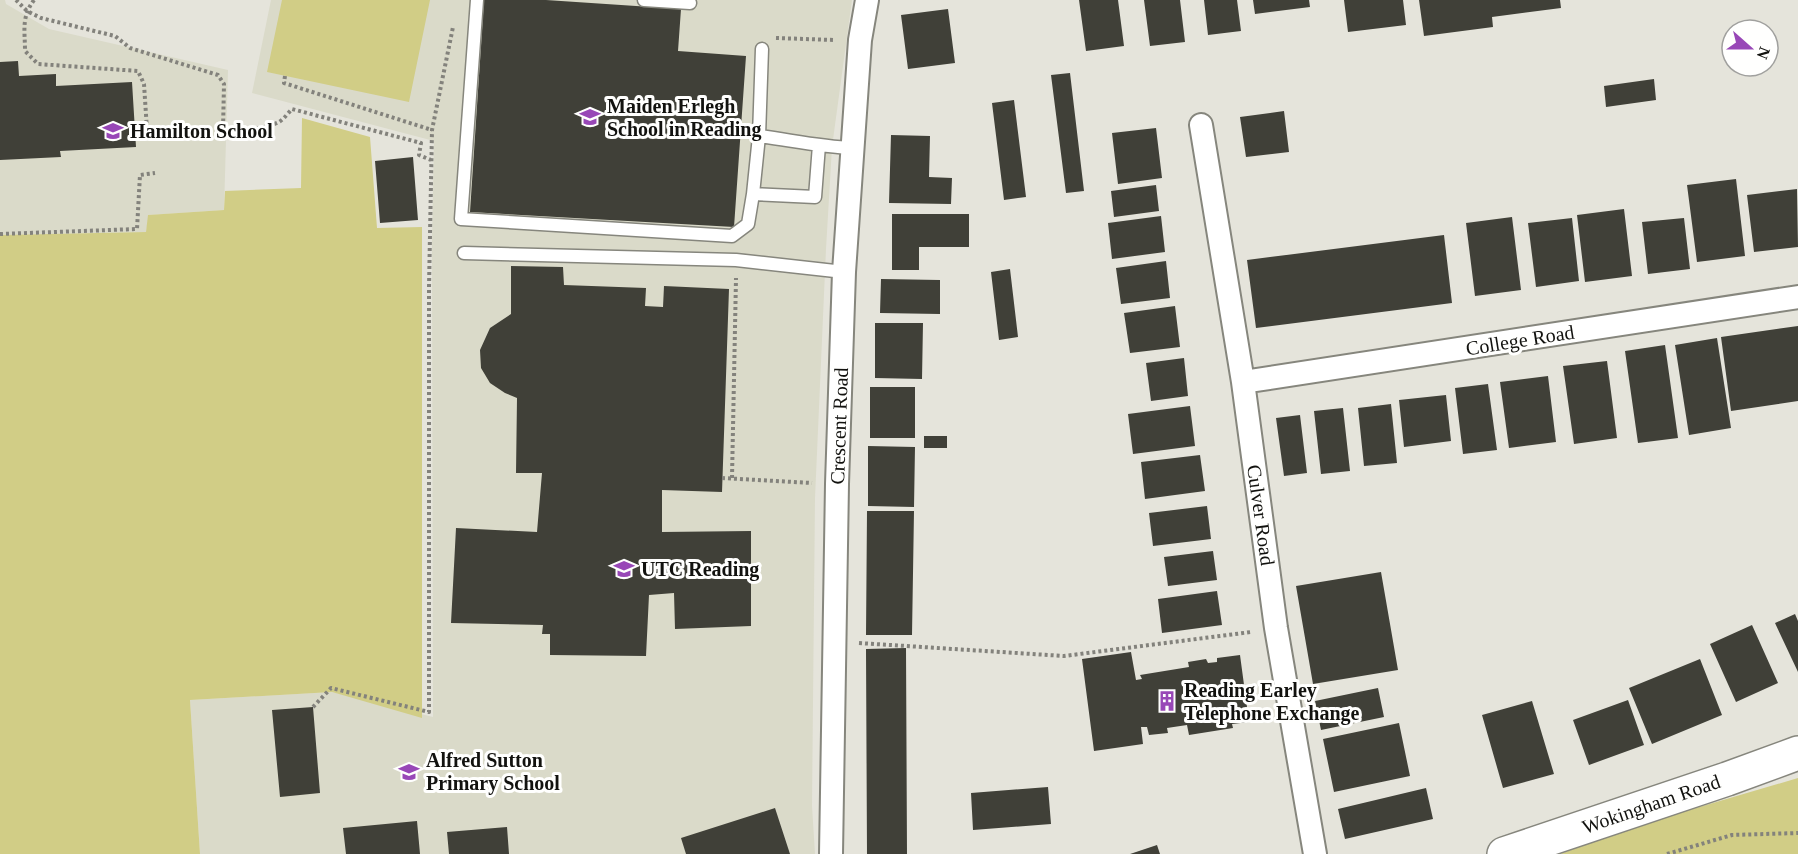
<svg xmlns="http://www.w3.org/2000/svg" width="1798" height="854" font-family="Georgia,serif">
  <rect width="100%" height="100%" fill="#e5e4db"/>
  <!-- built -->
  <path fill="#dadac9" d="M0,0h5l1,4 43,25 179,41 -4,140 -75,5 -3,17 -146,3z
    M271,0h581l-20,147 -6,102 -11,249 -3,308 3,48h-615l-10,-154 142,-8 101,25 -1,-475 2,-101 -182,-48z"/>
  <!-- green -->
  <path fill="#d1cd86" d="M282,0h148l-21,102 -142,-30z
    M302,118l68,19 7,91 45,-1v491l-90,-26 -142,8 10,154h-200v-619l146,-3 2,-17 76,-5 1,-19 76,-3z
    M1798,778v76h-238l85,-31z"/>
  <!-- building -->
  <path fill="#404038" d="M484,0h62l135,9 -3,42 68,5 -12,171 -264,-15z
    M1079,0h39l6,46 -38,5z
    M1144,0h36l5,42 -35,4z
    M1204,0h33l4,31 -33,4z
    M1253,0h56l1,7 -55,7z
    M1344,0h59l3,25 -58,7z
    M1419,0h141l1,8 -69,9 1,10 -69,9z
    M948,9l7,54 -47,6 -7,-54z
    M18,61l1,15 37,-2v12l76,-4 4,65 -76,4 1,6 -61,3v-98z
    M1070,73l14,118 -18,2 -15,-118z
    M1654,79l2,21 -50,7 -2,-21z
    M1014,100l12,97 -22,3 -12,-97z
    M1284,111l5,41 -43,5 -6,-40z
    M1156,128l6,50 -44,6 -6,-51z
    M891,135l39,1 -1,41 23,1 -1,26 -62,-1z
    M413,157l5,63 -38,3 -5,-62z
    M1736,179l9,77 -48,6 -10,-77z
    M1156,185l3,26 -45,6 -3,-26z
    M1797,189l1,58 -44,5 -7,-57z
    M1624,209l8,67 -47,6 -8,-67z
    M892,214h77v33h-50v23h-27z
    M1161,216l4,36 -53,7 -4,-36z
    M1512,217l9,73 -46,6 -9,-73z
    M1572,218l7,63 -43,6 -8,-64z
    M1684,218l6,51 -42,5 -6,-52z
    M1444,235l8,68 -196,25 -9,-68z
    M1166,261l4,37 -49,6 -5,-36z
    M511,266l52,1 1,18 82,3 -1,18 18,1 1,-21 65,3 -7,203 -60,-2v42l89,-1v95l-76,3 -1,-36 -25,2 -3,61 -96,-1v-21h-8l1,-9 -92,-2 5,-95 81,4 5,-59h-26l1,-75 -12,-5 -15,-10 -9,-15 -1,-18 10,-22 21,-14z
    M1010,269l8,68 -19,3 -8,-68z
    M881,279l59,1v34l-60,-1z
    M1175,306l5,41 -50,6 -6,-40z
    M875,323h48l-1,56 -47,-1z
    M1798,326v75l-67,10 -10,-74z
    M1717,338l14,90 -42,7 -14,-90z
    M1665,345l13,93 -40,5 -13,-92z
    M1184,358l4,38 -37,5 -5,-38z
    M1607,361l10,77 -43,6 -11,-78z
    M1548,376l8,66 -47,6 -9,-66z
    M1488,384l9,66 -34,4 -8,-66z
    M870,387h45v51h-45z
    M1446,395l5,46 -47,6 -5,-47z
    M1391,404l6,59 -33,3 -6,-58z
    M1190,406l5,40 -62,8 -5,-40z
    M1343,408l7,63 -29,3 -7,-63z
    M1300,415l7,58 -23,3 -8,-58z
    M924,436h23v12h-23z
    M868,446l47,1 -1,60 -46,-1z
    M1200,455l5,36 -60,8 -4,-37z
    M1207,506l4,33 -58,7 -4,-33z
    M867,511h47l-2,124h-46z
    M1213,551l4,29 -49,6 -4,-29z
    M1381,572l17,98 -85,14 -17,-98z
    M1217,591l5,34 -60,8 -4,-34z
    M1795,614l3,7v51l-23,-49z
    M1752,625l26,58 -42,19 -26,-58z
    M906,648l1,206h-40l-1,-205z
    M1131,652l5,28 6,-1 -2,-4 49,-8 -1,-5 18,-3 2,4 9,-1v-4l23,-3 9,67 -17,2 1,4 -44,7 -2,-10 -20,3 1,5 -19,2 -2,-8h-6l2,17 -49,7 -12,-92z
    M1700,659l22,56 -70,29 -23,-56z
    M1378,688l6,29 -63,13 -6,-29z
    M1628,700l16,45 -55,20 -16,-45z
    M1532,701l22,73 -51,14 -21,-73z
    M313,707l7,86 -40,4 -8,-87z
    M1399,723l11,53 -76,16 -11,-53z
    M1048,787l3,37 -78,6 -2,-37z
    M1426,788l7,31 -88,20 -7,-30z
    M775,808l15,46h-104l-5,-16z
    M417,821l3,33h-74l-3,-26z
    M507,827l2,27h-60l-2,-22z
    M1157,845l3,9h-30z"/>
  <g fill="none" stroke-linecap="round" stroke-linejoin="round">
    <!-- service casing -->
    <g stroke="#86867d" stroke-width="15">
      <path id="service" d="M477,0l-16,219 271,17 16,-12 5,-30
        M644,0l46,3
        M759,136l3,-87
        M819,145l-4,52 -62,-3 6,-58c31,4 62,11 93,12
        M464,253l272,7 108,12"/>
    </g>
    <!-- minor casing -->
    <g stroke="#86867d" stroke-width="26">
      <path id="minor" d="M1201,125l42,257 33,246 39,226
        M1243,382l555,-85
        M831,854l6,-370 7,-212 16,-232 7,-40"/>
    </g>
    <!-- primary casing -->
    <g stroke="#86867d" stroke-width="36">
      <path id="primary" d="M1504,854l223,-75 71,-26"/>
    </g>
    <!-- path -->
    <path stroke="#83827c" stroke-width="4" stroke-dasharray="3 3" stroke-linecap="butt" d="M16,0l11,11 14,7 74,18 15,12 88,27 6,9 -1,46
      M34,0c-13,18 -9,30 -9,51l13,13 100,7 6,13 3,46c32,0 105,6 132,-8 5,-3 9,-9 13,-13l129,34 -2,12 12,5
      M776,38l58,2
      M285,76l-1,7 148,47
      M0,234l137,-5 3,-54 15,-2
      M722,478l90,5
      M732,478l4,-200
      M859,643l205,13 187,-24
      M313,707l18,-19 98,24v-425l3,-157 21,-103
      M1667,854l65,-19 66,-2"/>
    <!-- service -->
    <use href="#service" stroke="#fff" stroke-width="12"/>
    <!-- minor -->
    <use href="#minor" stroke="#fff" stroke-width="22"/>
    <!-- primary -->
    <use href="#primary" stroke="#fff" stroke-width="33"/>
  </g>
  <!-- icons -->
  <defs>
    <g id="school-bare" transform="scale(1.62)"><path d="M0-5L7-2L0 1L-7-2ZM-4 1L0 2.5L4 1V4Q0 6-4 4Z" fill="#9847b7" stroke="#fffffe" stroke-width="2.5" paint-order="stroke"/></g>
    <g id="building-bare" transform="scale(1.62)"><path d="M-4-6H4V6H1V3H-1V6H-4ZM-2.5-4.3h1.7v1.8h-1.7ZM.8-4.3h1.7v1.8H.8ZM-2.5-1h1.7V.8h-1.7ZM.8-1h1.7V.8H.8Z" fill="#9847b7" stroke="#fffffe" stroke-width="2.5" paint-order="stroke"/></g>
  </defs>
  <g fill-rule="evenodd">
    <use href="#school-bare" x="590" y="117"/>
    <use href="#school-bare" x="113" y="131"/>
    <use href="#school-bare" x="624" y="569"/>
    <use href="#building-bare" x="1167" y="701"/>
    <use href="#school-bare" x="409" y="772"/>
  </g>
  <g text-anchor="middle" stroke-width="6" stroke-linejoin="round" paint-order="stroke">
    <!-- poi labels -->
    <g font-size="20" font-weight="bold" fill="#12120f" stroke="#fffffe" text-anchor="start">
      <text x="607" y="113">Maiden Erlegh<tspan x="607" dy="23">School in Reading</tspan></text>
      <text x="130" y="138">Hamilton School</text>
      <text x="641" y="576">UTC Reading</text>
      <text x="1184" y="697">Reading Earley<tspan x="1184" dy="23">Telephone Exchange</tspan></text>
      <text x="426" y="767">Alfred Sutton<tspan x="426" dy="23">Primary School</tspan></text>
    </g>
    <!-- street labels -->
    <g font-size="20" fill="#12120f" stroke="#fffffe">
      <text transform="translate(1520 340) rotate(-9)" y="7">College Road</text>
      <text transform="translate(839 426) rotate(-88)" y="7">Crescent Road</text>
      <text transform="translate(1261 515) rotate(82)" y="7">Culver Road</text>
      <text transform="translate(1651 804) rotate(-19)" y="7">Wokingham Road</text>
    </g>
  </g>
  <!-- north arrow -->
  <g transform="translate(1750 48) rotate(111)"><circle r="28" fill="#fffffe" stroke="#a0a09e" stroke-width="1.5"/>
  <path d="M0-4.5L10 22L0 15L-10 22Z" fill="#9847b7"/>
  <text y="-9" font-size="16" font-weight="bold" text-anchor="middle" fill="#12120f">N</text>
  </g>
</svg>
